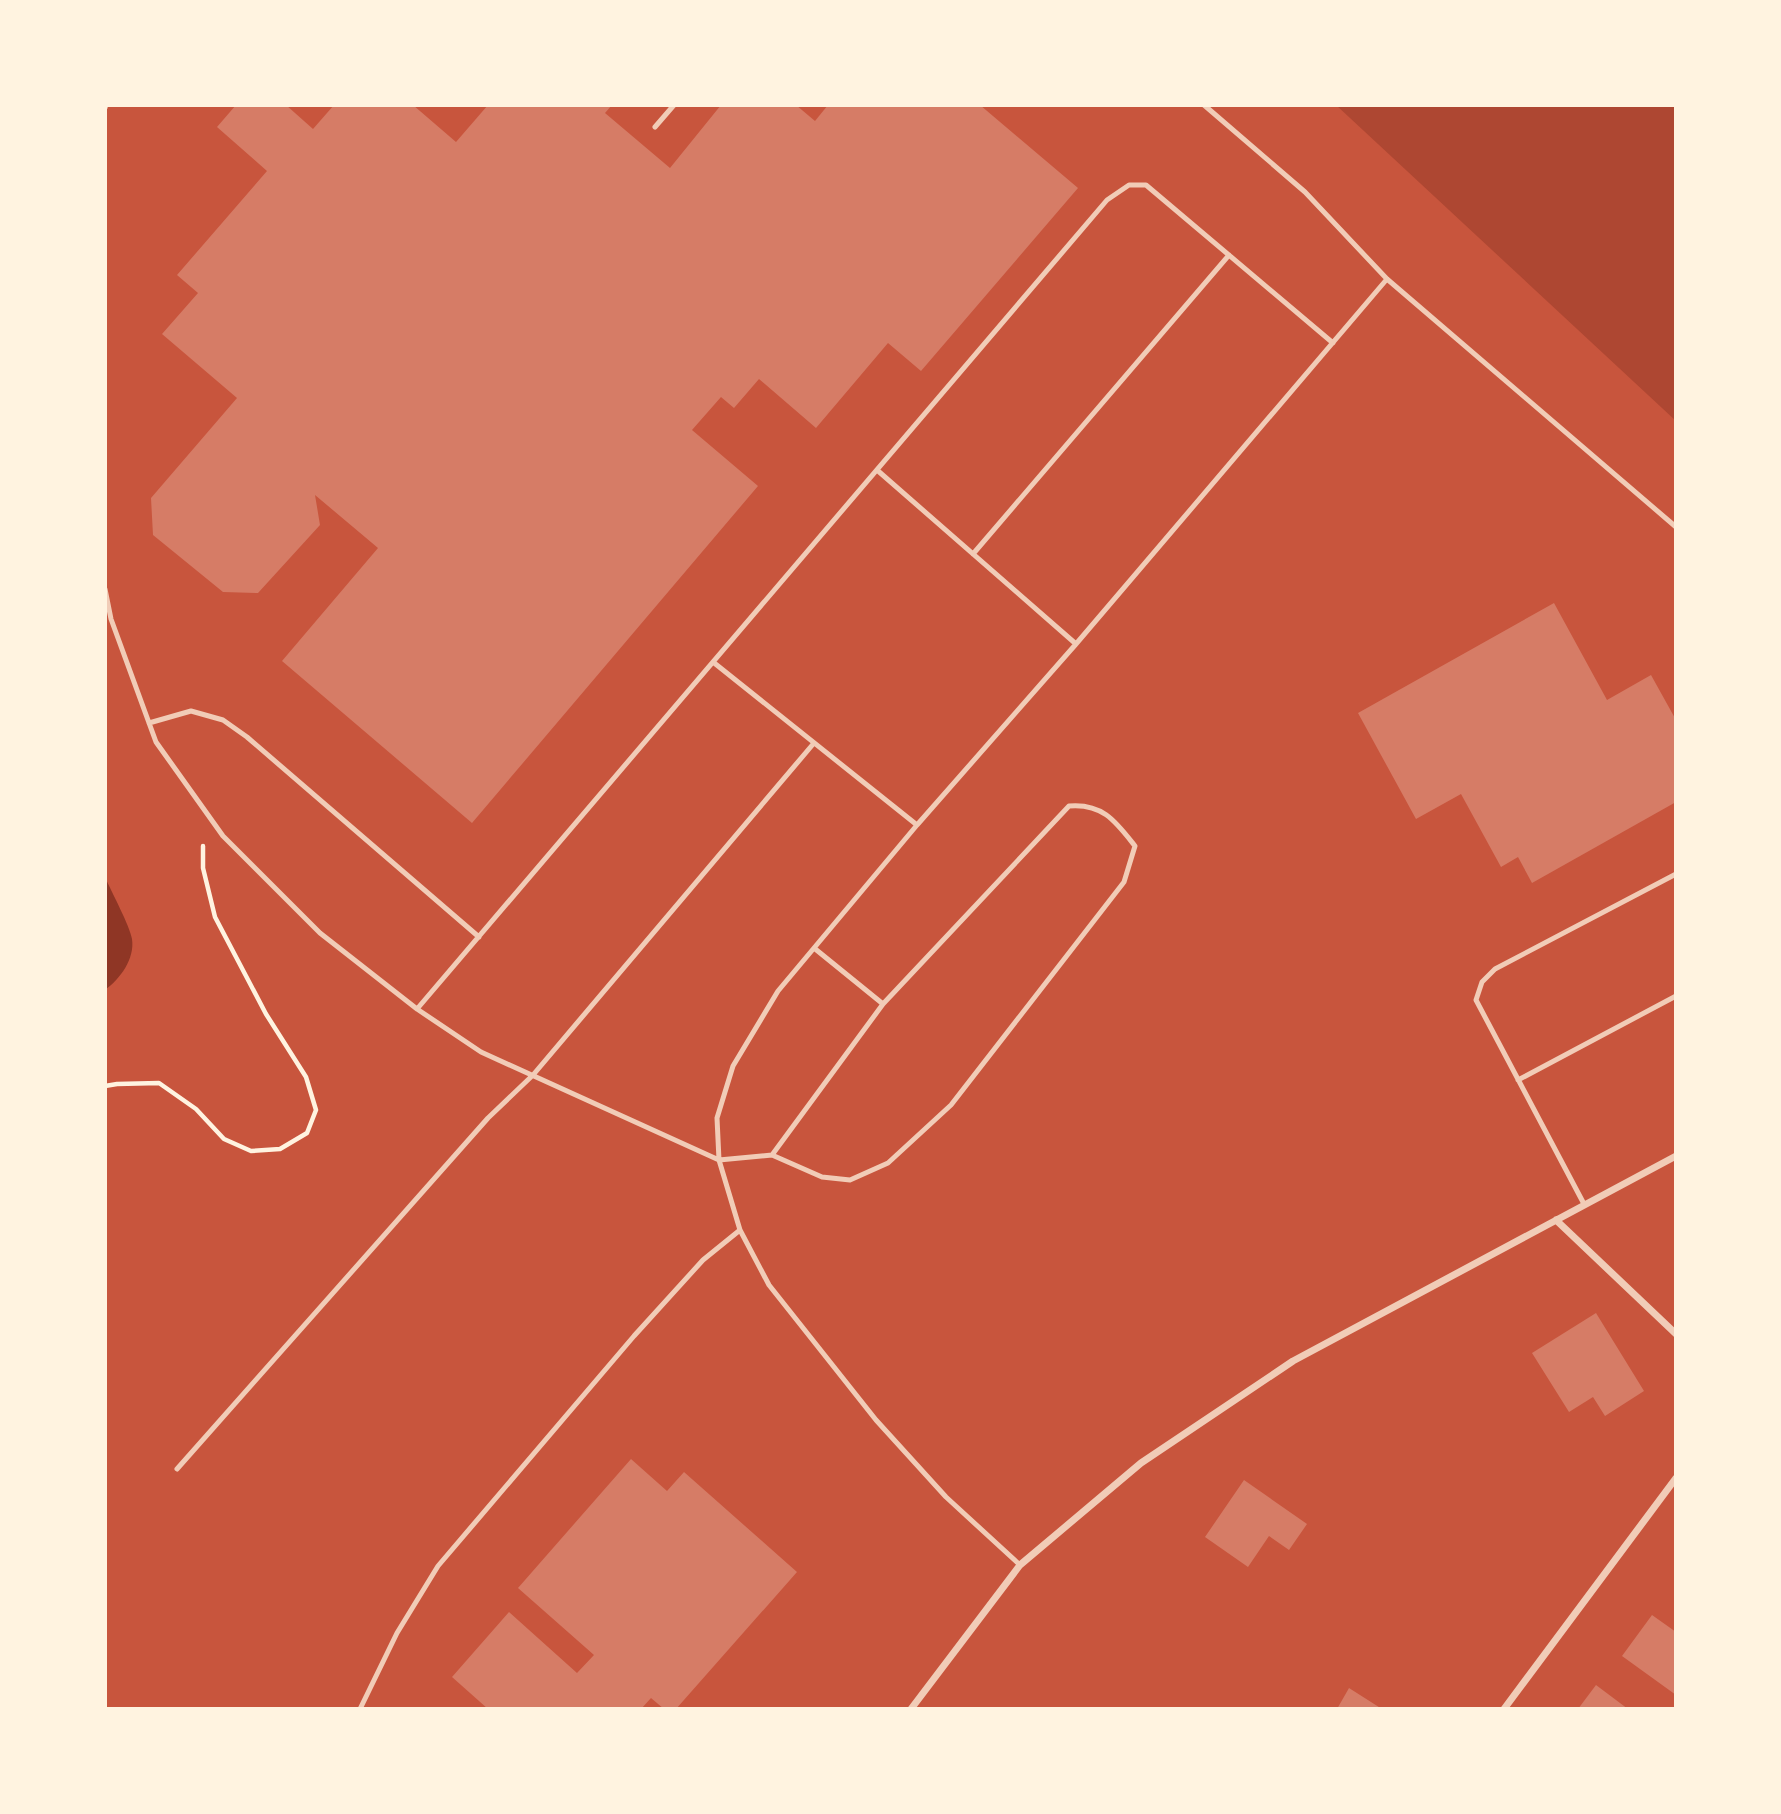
<svg xmlns="http://www.w3.org/2000/svg" width="1781" height="1814" font-family="Quicksand,sans-serif">
  <rect width="100%" height="100%" fill="#c8553d"/>
  <!-- green -->
  <path fill="#ae4732" d="M1336,105h340v316z"/>
  <!-- water -->
  <path fill="#8f3625" d="M105,877c6,14 25,49 27,62 3,20 -12,40 -27,51z"/>
  <!-- building -->
  <path fill="#d67c66" d="M236,105h50l27,24 21,-24h79l43,37 32,-37h124l-7,8 65,55 51,-63h75l19,16 13,-16h152l98,83 -157,183 -33,-28 -72,85 -57,-49 -25,29 -13,-11 -29,33 66,56 -286,337 -190,-162 96,-113 -63,-53 5,30 -62,68 -35,-1 -70,-57 -2,-37 86,-100 -75,-64 36,-41 -21,-18 90,-104 -50,-44z
    M1554,603l53,97 44,-25 25,45v82l-144,81 -14,-26 -17,10 -40,-73 -45,25 -58,-106z
    M1596,1313l48,78 -39,25 -12,-19 -24,15 -37,-59z
    M631,1459l36,32 17,-19 113,100 -121,137h-12l-13,-11 -10,11h-153l-36,-32 57,-65 68,61 17,-18 -76,-67z
    M1244,1480l63,44 -18,26 -20,-14 -21,31 -43,-30z
    M1652,1615l24,17v63l-54,-39z
    M1596,1685l32,24h-50z
    M1349,1688l33,21h-45z"/>
  <g fill="none" stroke-linecap="round" stroke-linejoin="round">
    <!-- path -->
    <path stroke="#fff3e0" stroke-width="4.5" d="M105,1086l12,-2 42,-1 37,26 28,30 27,12 29,-2 27,-16 9,-23 -10,-33 -40,-63 -51,-97 -12,-49v-22"/>
    <!-- service -->
    <path stroke="#f1ccb7" stroke-width="5" d="M1204,105l101,87 82,87 289,248
      M105,108l1,-3
      M655,127l19,-22
      M877,470l199,174
      M973,554l256,-299
      M105,589l6,30 45,123 67,94 97,97 97,76 64,43 238,108 21,70 29,55 107,135 70,77 74,68
      M713,662l204,163
      M149,723l42,-12 32,9 24,17 232,200
      M814,948l69,56
      M417,1009l690,-809 22,-15h17l187,158
      M1518,1080l158,-84
      M772,1155l50,22 28,3 38,-17 63,-58 173,-223 11,-36c-19,-24 -32,-43 -66,-40l-186,198 -111,151 -53,5 -2,-42 16,-52 45,-75 139,-166 159,-181 311,-365
      M1584,1204l-108,-204 6,-18 13,-13 181,-95
      M177,1469l311,-351 45,-43 281,-332
      M360,1709l37,-76 41,-67 196,-230 69,-76 37,-30"/>
    <!-- minor -->
    <path stroke="#f1ccb7" stroke-width="7" d="M1556,1220l120,114
      M911,1709l109,-144 121,-102 152,-102 383,-205
      M1504,1709l172,-231"/>
  </g>
  <!-- border -->
  <rect width="1781" height="1814" fill="none" stroke="#fff3e0" stroke-width="214"/>
</svg>
